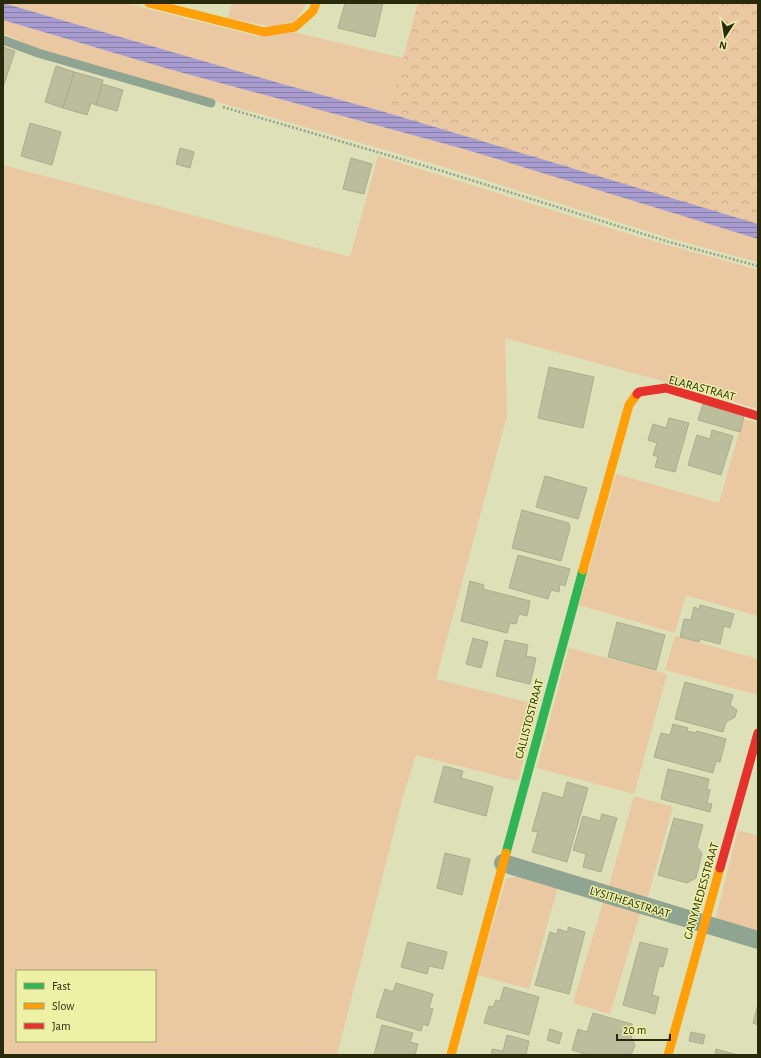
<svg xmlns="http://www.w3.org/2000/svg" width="761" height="1058" font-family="'Alegreya Sans',sans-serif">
  <defs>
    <pattern id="forest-crowns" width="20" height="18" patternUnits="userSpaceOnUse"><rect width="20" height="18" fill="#e9c8a2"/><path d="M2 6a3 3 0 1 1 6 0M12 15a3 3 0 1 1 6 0" fill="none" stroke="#c8ac8a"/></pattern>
    <pattern id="water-rules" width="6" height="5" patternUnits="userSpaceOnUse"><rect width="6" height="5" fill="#a79bd0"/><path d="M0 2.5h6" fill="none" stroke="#887fa7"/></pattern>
  </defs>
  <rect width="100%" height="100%" fill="#dee0b7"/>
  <!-- grass -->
  <path fill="#e9c8a2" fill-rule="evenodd" d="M3,3h121l133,33 36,-4 110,26 -15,55 -102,-28z
    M232,3h75l-13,19 -21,5 -45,-9z
    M3,20l162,48 299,81 294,90v23l-89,-24 -228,-72 -397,-114 -41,-19z
    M378,156l254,79 126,35v139l-52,-16 -201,-55 2,78 -71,263 102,26 -20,76 -102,-26 -13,41 -66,259h-334v-890l347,92zM17,971h138v70h-138z
    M743,419l15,4v193l-72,-21 -11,38 -96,-28 37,-131 103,29z
    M675,636l83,23v36l-93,-25z
    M569,648l98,26 -33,120 -97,-26z
    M634,796l39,11 -26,93 -39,-11z
    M738,830l20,6v97l-37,-11 -5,-5z
    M520,876l38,11 -29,102 -51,-14 28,-96z
    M604,899l37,11 -31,104 -37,-11z"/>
  <!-- forest -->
  <path fill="url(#forest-crowns)" d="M418,3h340v221l-370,-111z"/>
  <!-- water -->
  <path fill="url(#water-rules)" d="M3,3l283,82 102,28 370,111v15l-294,-90 -299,-81 -162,-48z"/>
  <!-- building -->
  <path fill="#bcbd9d" stroke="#abad8c" d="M345,3h38l-8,34 -37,-9z
    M3,47l12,4 -12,36z
    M56,66l18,6 -11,36 -18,-6z
    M74,72l29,8 -7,25 -5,-2 -4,12 -24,-7z
    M102,84l21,6 -6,21 -21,-6z
    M30,123l31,9 -9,33 -31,-9z
    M180,148l14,4 -4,16 -14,-4z
    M351,158l21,6 -8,30 -21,-5z
    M549,367l45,10 -11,51 -45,-10z
    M703,404l41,12 -4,16 -42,-12z
    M669,418l20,5 -14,49 -20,-5 3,-10 -5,-2 4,-12 -9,-3 5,-16 13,4z
    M712,430l21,6 -12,39 -33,-10 9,-30 13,4z
    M545,476l42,12 -9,31 -42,-12z
    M522,510l47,13 1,5 -9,33 -49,-13z
    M518,555l52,14 -5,17 -5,-2 -1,8 -8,-2 -3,9 -39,-11z
    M470,581l14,4 -1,4 47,12 -3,15 -8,-2 -3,10 -6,-1 -3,10 -46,-12z
    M700,605l34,9 -4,14 -6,-2 -4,18 -20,-5 -1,3 -19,-5 4,-18 7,1 3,-13 5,2z
    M617,622l48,13 -9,35 -48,-13z
    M473,638l15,4 -7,26 -15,-4z
    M505,640l23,5 -2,11 10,2 -6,26 -34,-8z
    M685,682l48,13 -3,10 7,5 -2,7 -9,5 -3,10 -48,-13z
    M673,724l15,4 -1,3 9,2 1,-2 29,8 -6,23 -4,-1 -3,12 -59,-16 7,-24 9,2z
    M444,766l19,5 -2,7 32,9 -7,29 -52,-14z
    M668,769l41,10 -2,10 3,1 -3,13 5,1 -2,8 -49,-13z
    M567,782l21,6 -21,74 -35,-10 6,-20 -6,-1 11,-39 20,6z
    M602,814l15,4 -16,54 -18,-5 3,-13 -13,-4 10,-34 17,5z
    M674,818l29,7 -6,22 5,6 -6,25 -9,5 -29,-8z
    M445,853l25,6 -8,36 -25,-7z
    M568,927l17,5 -16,62 -34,-9 15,-53 7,2 1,-5 10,3z
    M408,942l39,10 -4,17 -14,-3 -2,8 -26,-7z
    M640,942l28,7 -5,18 -4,-1 -7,29 7,2 -4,17 -32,-9z
    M396,983l37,11 -4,14 4,1 -5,17 -5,-2 -2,7 -45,-14 9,-28 8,3z
    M504,987l35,10 -10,38 -45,-12 5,-17 4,1 3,-7 4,1z
    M758,1004v21l-5,-2z
    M593,1013l39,11 1,4 -2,9 4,8 -3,8 -5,2h-39l-16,-5 6,-21 9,3z
    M382,1025l31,8 -3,9 8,2 -3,11h-41z
    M550,1029l12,4 -3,11 -12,-4z
    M691,1032l14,3 -2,9 -14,-3z
    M507,1035l22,6 -3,14h-35l1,-6 11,2z
    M716,1049l22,6h-23z"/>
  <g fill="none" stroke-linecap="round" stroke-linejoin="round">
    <!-- path -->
    <path stroke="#94a391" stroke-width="2.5" stroke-dasharray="2 2" stroke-linecap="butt" d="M223,107l219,64 227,71 89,24"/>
    <!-- lane -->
    <path stroke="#90a492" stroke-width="9" d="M3,40l35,13 173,50"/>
    <!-- street -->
    <path stroke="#90a492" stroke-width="18" d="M503,863l255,77"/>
    <!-- fast -->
    <path stroke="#30b455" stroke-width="9" d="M506,853l77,-283"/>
    <!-- slow -->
    <path stroke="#ff9f0a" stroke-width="9" d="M149,3l115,29 31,-5 18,-16 3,-8
      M583,570l46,-165 8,-11
      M451,1055l55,-202
      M668,1055l52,-187"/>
    <!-- jam -->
    <path stroke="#e5322d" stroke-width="9" d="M637,394l2,-2 27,-4 92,28
      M720,868l38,-135"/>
  </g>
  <g text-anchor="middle" stroke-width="3" stroke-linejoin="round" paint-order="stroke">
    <!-- street labels -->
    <g font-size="12" fill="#292a0c" stroke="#edf1a6">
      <text transform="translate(702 388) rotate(15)" y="4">ELARASTRAAT</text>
      <text transform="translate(529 719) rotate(-75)" y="4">CALLISTOSTRAAT</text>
      <text transform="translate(701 891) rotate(-74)" y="4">GANYMEDESSTRAAT</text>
      <text transform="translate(630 902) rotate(17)" y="4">LYSITHEASTRAAT</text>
    </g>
  </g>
  <!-- border -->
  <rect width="761" height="1058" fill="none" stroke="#292a0c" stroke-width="8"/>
  <!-- legend -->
  <rect x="16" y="970" width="140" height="72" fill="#edf1a6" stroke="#9fa168"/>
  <rect x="24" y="983" width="20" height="6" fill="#30b455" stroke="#9fa168"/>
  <text x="52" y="990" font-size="12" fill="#292a0c">Fast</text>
  <rect x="24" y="1003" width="20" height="6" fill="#ff9f0a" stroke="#9fa168"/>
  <text x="52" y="1010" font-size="12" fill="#292a0c">Slow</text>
  <rect x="24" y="1023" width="20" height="6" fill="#e5322d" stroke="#9fa168"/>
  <text x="52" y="1030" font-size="12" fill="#292a0c">Jam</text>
  <!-- north arrow -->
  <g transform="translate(725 36) rotate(192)" stroke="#edf1a6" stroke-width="3" paint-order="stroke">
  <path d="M0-3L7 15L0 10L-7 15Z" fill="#292a0c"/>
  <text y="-6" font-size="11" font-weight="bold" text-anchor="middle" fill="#292a0c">N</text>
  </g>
  <!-- scale -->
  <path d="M617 1034v6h53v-6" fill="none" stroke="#292a0c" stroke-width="2"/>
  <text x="623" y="1034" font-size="12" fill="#292a0c" stroke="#edf1a6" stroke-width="3" paint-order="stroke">20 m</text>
</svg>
